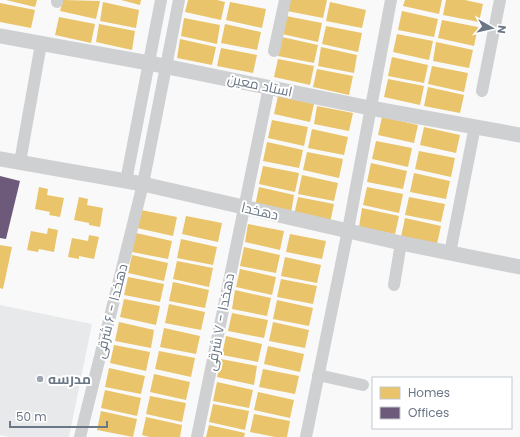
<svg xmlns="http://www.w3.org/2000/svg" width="520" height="437" font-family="Poppins,Cairo,sans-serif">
  <rect width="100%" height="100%" fill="#f9f9f9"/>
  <!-- built -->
  <path fill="#e8e9ea" d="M0,305l92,19 -23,113h-59l-10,-2z"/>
  <!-- homes -->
  <path fill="#e9c46a" d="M6,0h31l-2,7z
    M63,0l37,1 -4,18 -36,-8z
    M121,0h20l-1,5z
    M188,0h29l8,2 -4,18 -36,-8z
    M289,0h38l-4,18 -36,-7z
    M405,0h37l-3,14 -36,-8z
    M446,0h19l18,4 -4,18 -36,-7z
    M103,2l36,8 -3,18 -36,-7z
    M230,2l36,7 -4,19 -36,-8z
    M330,2l36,8 -4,18 -36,-7z
    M0,3l35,7 -4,18 -31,-6z
    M402,11l36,8 -4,18 -36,-7z
    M286,16l36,7 -4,19 -36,-8z
    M59,17l36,7 -4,19 -36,-8z
    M184,18l36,7 -3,19 -36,-8z
    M442,20l36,7 -4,19 -36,-8z
    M99,24l36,7 -3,19 -36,-8z
    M225,24l36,8 -4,18 -36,-7z
    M326,26l36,7 -4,19 -36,-8z
    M397,34l36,7 -4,19 -36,-8z
    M282,37l36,8 -4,18 -36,-7z
    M180,39l36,8 -4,18 -35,-7z
    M436,42l37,8 -4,18 -36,-7z
    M321,47l36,8 -3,18 -36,-7z
    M221,48l36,7 -4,18 -36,-7z
    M392,57l36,8 -4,18 -36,-7z
    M278,59l36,7 -4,19 -36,-8z
    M432,66l36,7 -4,19 -36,-8z
    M317,69l36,7 -4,19 -36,-8z
    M388,79l36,7 -4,19 -36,-8z
    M428,87l36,8 -4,18 -36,-7z
    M278,96l36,8 -4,18 -36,-8z
    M317,106l36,7 -4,18 -35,-7z
    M382,117l36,8 -4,18 -36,-8z
    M272,120l36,7 -4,19 -36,-8z
    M424,127l36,8 -4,18 -36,-8z
    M312,129l36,8 -4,18 -36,-7z
    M376,141l36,7 -4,19 -36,-8z
    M267,142l36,8 -4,18 -36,-7z
    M419,151l36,7 -4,19 -36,-8z
    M307,152l36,7 -4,19 -36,-8z
    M371,163l36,8 -4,18 -36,-7z
    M263,166l36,7 -4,19 -36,-8z
    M414,173l36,8 -4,18 -36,-7z
    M302,175l36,8 -4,18 -36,-7z
    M39,187l9,2 -1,6 17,3 -4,19 -11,-2 1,-3 -15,-3z
    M259,187l35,8 -3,18 -36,-7z
    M367,187l36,7 -4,19 -36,-8z
    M79,197l9,2 -1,6 16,3 -3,19 -11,-2v-2l-15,-3z
    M298,197l36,7 -4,19 -36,-8z
    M409,197l36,7 -4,18 -36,-7z
    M362,208l37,8 -4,18 -36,-7z
    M141,210l36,7 -4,19 -36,-8z
    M186,216l36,7 -4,19 -36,-8z
    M405,218l36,8 -4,18 -36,-7z
    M248,224l36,7 -4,19 -35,-8z
    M48,228l10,2 -4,22 -15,-3 -1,3 -11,-2 4,-19 16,3z
    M136,233l36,8 -4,18 -36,-7z
    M290,234l36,7 -4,18 -36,-7z
    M89,235l10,2 -5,22 -15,-3v3l-11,-2 4,-19 16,3z
    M181,239l36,8 -4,18 -36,-7z
    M0,245l12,2 -9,42 -3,-1z
    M244,247l36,8 -4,18 -36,-7z
    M132,255l36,8 -4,18 -36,-8z
    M285,257l36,8 -4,18 -36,-7z
    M177,261l36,7 -4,19 -36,-8z
    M240,269l36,8 -4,18 -36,-8z
    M128,277l36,7 -4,18 -36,-7z
    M281,279l36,7 -4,18 -36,-7z
    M173,282l36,8 -4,18 -36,-7z
    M235,290l36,8 -4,18 -35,-7z
    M124,299l36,7 -4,19 -36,-8z
    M277,300l36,8 -4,18 -36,-7z
    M169,304l36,8 -4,18 -36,-7z
    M232,313l36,7 -4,18 -36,-7z
    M119,322l35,8 -3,18 -36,-7z
    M273,322l36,8 -4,18 -36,-7z
    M164,328l36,8 -4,18 -36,-7z
    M226,336l36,8 -4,18 -36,-7z
    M114,345l36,7 -4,19 -36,-8z
    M268,346l36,8 -4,18 -36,-8z
    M159,351l36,7 -4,19 -36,-8z
    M221,359l36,7 -3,19 -37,-8z
    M109,368l36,8 -4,18 -36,-7z
    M263,369l36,7 -4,18 -36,-7z
    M154,374l36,8 -4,18 -36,-8z
    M217,382l36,8 -4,18 -36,-7z
    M105,390l36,8 -4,18 -36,-8z
    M258,392l36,8 -4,18 -36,-8z
    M150,396l36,7 -4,19 -36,-8z
    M213,404l36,7 -4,19 -36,-8z
    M101,411l36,8 -4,18 -36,-7z
    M254,414l36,7 -3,16h-12l-25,-5z
    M146,417l36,8 -2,12h-30l-8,-2z
    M209,425l36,8 -1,4h-38z"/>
  <!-- offices -->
  <path fill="#6d597a" d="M0,176l20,5 -14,58 -6,-1z"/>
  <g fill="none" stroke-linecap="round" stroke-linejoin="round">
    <!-- minor -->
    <path stroke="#cfd0d2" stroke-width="12" d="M57,2v-2
      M274,51l11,-51
      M482,91l18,-91
      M20,162l21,-118
      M126,181l35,-181
      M450,253l25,-127
      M394,285l7,-42
      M318,375l45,10
      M80,437l63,-253 36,-184
      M197,437l72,-350
      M306,437l42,-207 43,-230"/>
    <!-- tertiary -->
    <path stroke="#cfd0d2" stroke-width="15" d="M0,36l149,27 221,45 150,27
      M0,159l143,25 258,59 119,24"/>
  </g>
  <!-- markers -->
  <circle fill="#9da4af" stroke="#fff" stroke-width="1.5" cx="40" cy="379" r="4"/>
  <g text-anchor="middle" stroke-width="4" stroke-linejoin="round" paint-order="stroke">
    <!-- street labels -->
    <g font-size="14" fill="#6b7787" stroke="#fff">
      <text transform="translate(260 85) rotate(12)" y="5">استاد معین</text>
      <text transform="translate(260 211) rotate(13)" y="5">دهخدا</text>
      <text transform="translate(111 311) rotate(-76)" y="5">دهخدا - ۶ شرقی</text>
      <text transform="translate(220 322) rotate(-79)" y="5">دهخدا - ۷ شرقی</text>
    </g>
    <!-- poi labels -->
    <g font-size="14" font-weight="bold" fill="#6b7787" stroke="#fff" text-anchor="start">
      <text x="48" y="384">مدرسه</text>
    </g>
  </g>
  <!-- legend -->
  <rect x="372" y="377" width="140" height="52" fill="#ffffff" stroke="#c4c9cf"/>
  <rect x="380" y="387" width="20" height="12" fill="#e9c46a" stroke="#c4c9cf"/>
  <text x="408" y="397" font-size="12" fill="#6b7787">Homes</text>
  <rect x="380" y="407" width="20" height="12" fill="#6d597a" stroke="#c4c9cf"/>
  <text x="408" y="417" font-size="12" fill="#6b7787">Offices</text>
  <!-- north arrow -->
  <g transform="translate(492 28) rotate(98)" stroke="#ffffff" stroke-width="3" paint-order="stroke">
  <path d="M0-3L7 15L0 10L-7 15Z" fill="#6b7787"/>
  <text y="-6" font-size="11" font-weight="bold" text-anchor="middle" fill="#6b7787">N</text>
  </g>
  <!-- scale -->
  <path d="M10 421v6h97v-6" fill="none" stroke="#6b7787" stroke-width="2"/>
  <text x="16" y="421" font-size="12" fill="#6b7787" stroke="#ffffff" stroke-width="3" paint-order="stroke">50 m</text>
</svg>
